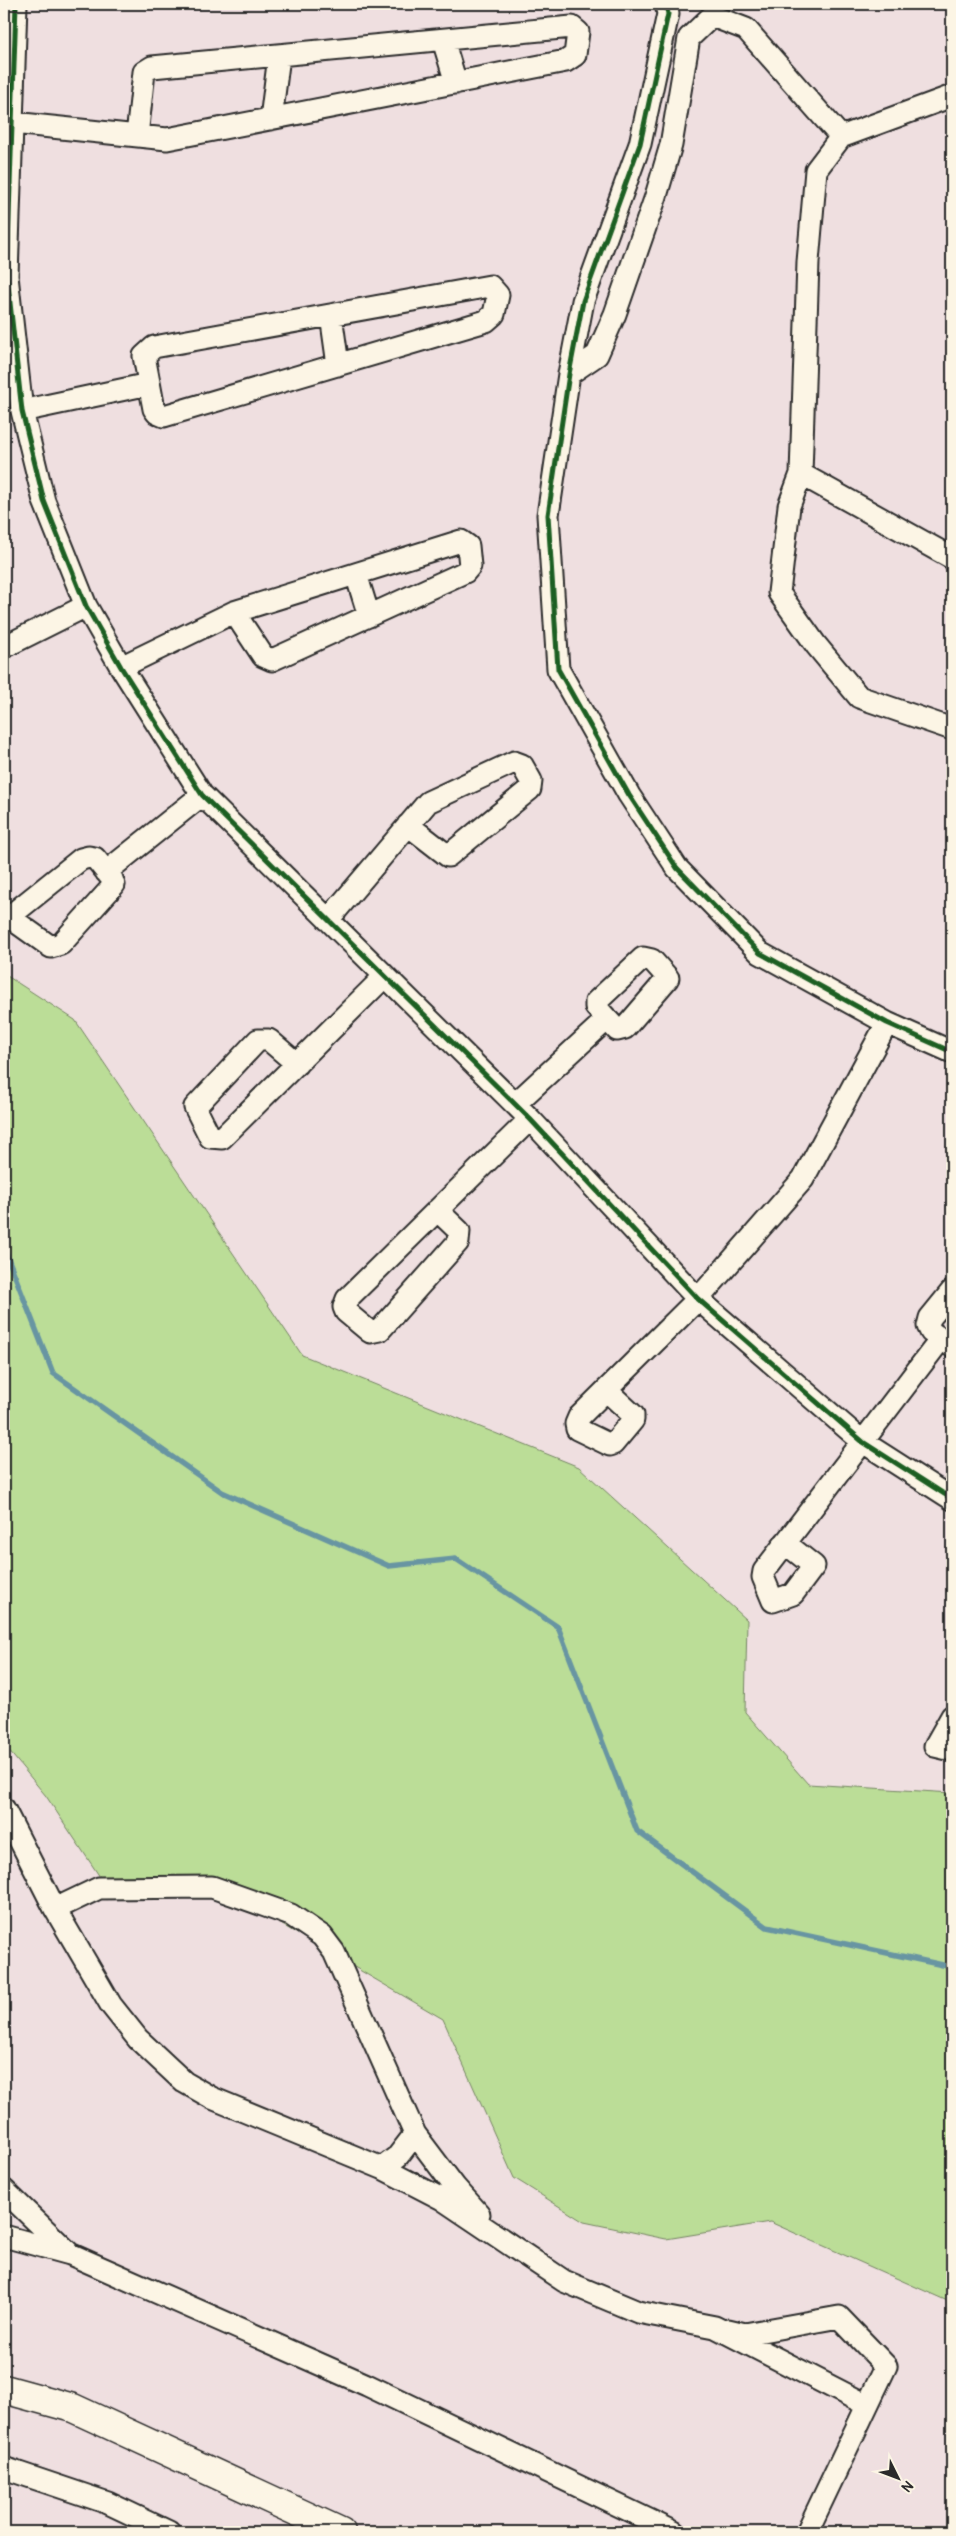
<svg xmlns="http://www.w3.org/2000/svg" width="956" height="2536" font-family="Pangolin,sans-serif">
  <rect width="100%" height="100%" fill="#efdfe0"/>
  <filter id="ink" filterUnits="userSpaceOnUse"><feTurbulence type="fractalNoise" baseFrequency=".02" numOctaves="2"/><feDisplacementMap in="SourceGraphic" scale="10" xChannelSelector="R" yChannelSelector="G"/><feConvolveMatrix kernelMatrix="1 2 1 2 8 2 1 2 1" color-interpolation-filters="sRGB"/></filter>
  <g filter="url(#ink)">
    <!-- green -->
    <path fill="#bbdd97" stroke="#738461" d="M4,974l71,46 227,335 277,112 168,153 -2,92 63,72 144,9v510l-182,-81 -104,17 -82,-17 -70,-44 -71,-159 -229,-134 -104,7 -64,-96 -42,-51z"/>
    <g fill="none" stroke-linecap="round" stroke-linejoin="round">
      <!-- stream -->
      <path stroke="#6895a2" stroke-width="5.5" d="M4,1248l49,125 169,119 167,74 67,-7 102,68 79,204 130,96 185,40"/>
      <!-- street casing -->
      <g stroke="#2b2b2b" stroke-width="25">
        <path id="street" d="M16,4l-9,272 15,135 22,90 42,105 35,61 81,128 328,324 168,180 165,143 89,57
          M666,4l2,10 -28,130 -57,157 -14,73 -21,141 10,154 71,126 48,73 83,85 127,70 65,29
          M443,40l13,43
          M952,96l-111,41 -25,33 -8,92 -7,212 -12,32 -10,87 37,52 43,52 93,32
          M271,119l8,-63
          M13,123l154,16 399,-78 9,-6 3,-23 -6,-5 -420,40 -8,5 -7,64
          M490,286l8,9 -4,19 -8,7 -322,95 -7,-3 -3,-4 -10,-53 10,-9z
          M331,315l7,50
          M569,374l28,-19 18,-41 41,-118 15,-51 18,-107 23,-22 34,13 95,108
          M22,411l127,-27
          M801,474l151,84
          M356,574l13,42
          M4,647l82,-41
          M121,667l113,-55 227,-71 7,5 2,20 -5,6 -193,88 -9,-4 -29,-44
          M89,857l6,1 17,21 2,6 -53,59 -10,3 -35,-25 -1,-10 66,-53z
          M106,872l96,-77
          M328,920l100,-118 86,-40 8,3 9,16 -1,8 -82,67 -40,-31
          M643,958l9,2 16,18 -43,50 -8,2 -21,-23v-5z
          M297,1064l-28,-24h-11l-63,67 15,30 12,1 163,-162
          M515,1104l91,-84
          M437,1210l22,21 -1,11 -78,88 -10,2 -24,-20 -2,-5 3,-8 183,-180
          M952,1346l-21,-14 -3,-6 2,-8 22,-27
          M606,1390l27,25v5l-20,24 -3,1 -33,-16 -1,-5 3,-7 119,-118 105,-120 84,-156
          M785,1543l29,23 -21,28 -20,7 -10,-24 1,-6 177,-232
          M952,1716l-17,30 17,4
          M4,1809l51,100 56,96 27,34 46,43 28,16 170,70 60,31 122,82 74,31 77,15 152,78
          M55,1909l44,-21 113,-1 79,28 31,21 12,16 81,182 40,53 24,27
          M382,2168l16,-12 17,-22
          M4,2190l64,62
          M4,2236l66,18 297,131 307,147
          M728,2330l17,4 94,-17 47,49 -79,166
          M4,2468l104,35 61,29"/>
      </g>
      <!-- secondary casing -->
      <g stroke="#2b2b2b" stroke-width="31">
        <path id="secondary" d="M4,2389l69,19 268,124"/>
      </g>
      <!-- street -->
      <use href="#street" stroke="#fcf5e5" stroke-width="21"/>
      <!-- secondary -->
      <use href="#secondary" stroke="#fcf5e5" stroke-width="28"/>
      <!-- cycleway casing -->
      <g stroke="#fcf5e5" stroke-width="8">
        <path id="cycleway" d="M16,4l-9,272 15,135 22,90 42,105 35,61 81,128 328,324 168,180 165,143 89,57
          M666,4l2,10 -28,130 -57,157 -14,73 -21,141 10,154 71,126 48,73 83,85 127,70 65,29"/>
      </g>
      <!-- cycleway -->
      <use href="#cycleway" stroke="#1b5e20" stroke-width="5"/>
    </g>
  </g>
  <!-- margin -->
  <rect width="956" height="2536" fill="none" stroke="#fcf5e5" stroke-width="20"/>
  <rect x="10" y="10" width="936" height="2516" fill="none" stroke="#2b2b2b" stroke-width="2" filter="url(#ink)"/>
  <!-- north arrow -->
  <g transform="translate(898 2478) rotate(132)" stroke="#fcf5e5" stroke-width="4" paint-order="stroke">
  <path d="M0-4L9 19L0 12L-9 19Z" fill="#2b2b2b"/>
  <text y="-8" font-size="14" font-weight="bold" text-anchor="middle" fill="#2b2b2b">N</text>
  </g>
</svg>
